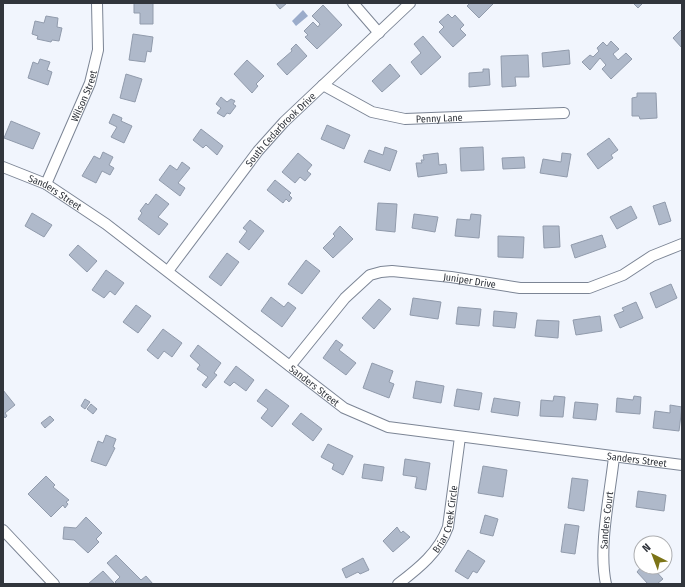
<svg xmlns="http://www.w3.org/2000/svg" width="685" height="587" font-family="'Fira Sans Condensed',sans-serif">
  <rect width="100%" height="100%" fill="#f1f5fd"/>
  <!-- water -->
  <path fill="#9baccb" d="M303,10l5,6 -12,10 -4,-5z"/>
  <!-- building -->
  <path fill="#afb9ca" stroke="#919bac" d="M134,3h19v21h-13v-11h-6z
    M275,3h12l-7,6z
    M470,3h24l-15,15 -12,-12z
    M633,3h10l-5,5z
    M323,5l19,20 -25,24 -12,-12 3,-2 -4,-4 9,-9 5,5 2,-3 -8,-8z
    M448,14l4,4 3,-3 9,10 -4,4 6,6 -13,12 -14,-15 5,-5 -5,-5z
    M46,16l12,2 -1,9 5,1 -3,13 -7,-1 -1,2 -14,-3 1,-3 -6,-2 3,-13 9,2z
    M682,29v19l-9,-10z
    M133,34l20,3 -2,15 -4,-1 -2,11 -16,-2z
    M423,36l18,21 -20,18 -10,-13 10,-9 -7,-9z
    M611,41l8,8 -6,5 5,6 8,-7 6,6 -21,20 -9,-10 4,-4 -6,-7 -10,12 -8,-8 8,-7 3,2 6,-6 -2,-3 6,-6 4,4z
    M296,44l11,12 -20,19 -10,-11 15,-13 -1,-2z
    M569,50l1,14 -27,3 -1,-14z
    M528,55l1,22h-14l1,9 -14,1 -1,-31z
    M40,59l10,3 -3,8 5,2 -4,13 -20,-7 5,-16 5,2z
    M247,60l17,16 -8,8 2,2 -6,7 -18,-19z
    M390,64l10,12 -18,16 -10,-11z
    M483,69h6l1,16 -21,2v-14l14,-1z
    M126,74l16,5 -7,23 -15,-4z
    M637,93h19l1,25 -17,1 -1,-3h-7v-18l5,-1z
    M221,97l6,5 4,-3 4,2 -2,3 3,2 -6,8 -3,-1 -3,4 -7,-4 4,-5 -5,-4z
    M113,114l9,4 -1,3 11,5 -8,17 -13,-6 6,-10 -8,-4z
    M11,121l29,12 -7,16 -29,-11z
    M327,125l23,10 -6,14 -23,-10z
    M201,129l22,17 -6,9 -11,-10 -3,3 -10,-8z
    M609,138l9,12 -7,5 2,3 -15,11 -11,-15z
    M385,147l12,4 -7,20 -26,-9 5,-12 14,5z
    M483,147l1,23 -23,1 -1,-23z
    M103,152l10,5 -4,8 5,3 -4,7 -8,-4 -6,12 -14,-7 12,-20 6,3z
    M298,153l14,12 -5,6 4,3 -6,7 -5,-4 -5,6 -13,-11z
    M438,153l1,12 7,-1 1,9 -29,4 -2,-14h6l-1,-3h3l-1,-5z
    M562,153l9,1 -4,23 -27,-4 3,-14 18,3z
    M524,157l1,11 -22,1 -1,-11z
    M182,162l8,6 -12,15 7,5 -5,8 -21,-16 11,-15 7,5z
    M275,180l16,13 -2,2 3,3 -3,4 -3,-3 -3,4 -16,-13z
    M156,194l13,10 -11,13 10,7 -9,11 -21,-16 4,-6 -2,-2 6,-8 2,2z
    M665,202l6,19 -12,4 -6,-19z
    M378,203l19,1 -2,28 -19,-2z
    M631,206l6,12 -20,11 -7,-12z
    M32,213l20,12 -8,12 -19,-11z
    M414,214l24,3 -3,15 -23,-4z
    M471,214l10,1 -2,23 -24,-2 2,-17 13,1z
    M250,220l14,11 -15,19 -10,-8 8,-11 -4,-3z
    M340,226l13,13 -20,19 -10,-10 12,-12 -2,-2z
    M543,226h16l1,21 -16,1z
    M602,235l4,12 -31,11 -4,-13z
    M498,236l26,1 -1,21 -25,-1z
    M78,245l19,16 -10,11 -18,-17z
    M227,253l12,9 -18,24 -12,-9z
    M306,260l14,11 -18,23 -14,-10z
    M106,270l18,13 -9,12 -5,-4 -6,7 -12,-8z
    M671,284l6,14 -21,10 -6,-15z
    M271,297l13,10 4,-5 8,6 -14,19 -21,-16z
    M413,298l28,4 -3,17 -28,-4z
    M379,299l12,10 -17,20 -12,-11z
    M636,302l7,16 -23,10 -6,-13 10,-4 -2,-3z
    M136,305l15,11 -13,17 -15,-11z
    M458,307l23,2 -2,17 -23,-2z
    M494,311l23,2 -2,15 -22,-2z
    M600,316l2,15 -26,4 -3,-15z
    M537,320l22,1 -1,17 -23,-2z
    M163,329l19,14 -10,14 -8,-6 -6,8 -11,-9z
    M336,340l7,5 -4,5 17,13 -10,12 -23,-17z
    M198,345l23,18 -7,10 3,2 -11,13 -4,-3 6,-8 -11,-8 3,-4 -10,-9z
    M372,363l21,8 -4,11 5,2 -5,14 -26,-10z
    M236,366l18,14 -8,11 -12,-9 -4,4 -6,-4z
    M416,381l28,5 -3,17 -28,-5z
    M266,389l23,17 -17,21 -11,-9 7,-9 -11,-8z
    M457,389l25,4 -3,17 -25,-4z
    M3,390l12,15 -10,8 2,3 -2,2 -2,-3z
    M554,396l11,1 -2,20 -23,-1 1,-16 12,1z
    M634,396l7,1 -1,17 -24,-2 1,-14 16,2z
    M494,398l26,4 -2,14 -27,-4z
    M85,399l5,3 -5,7 -4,-3z
    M575,402l23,2 -2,16 -23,-2z
    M91,404l6,5 -4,5 -6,-5z
    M670,405l12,2 -3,24 -26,-3 2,-17 15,2z
    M301,413l21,16 -9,12 -21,-17z
    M50,416l4,4 -9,8 -4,-5z
    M106,435l10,4 -3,8 2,1 -9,18 -15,-5 7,-20 5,2z
    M328,444l25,12 -10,19 -11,-6 2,-5 -13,-7z
    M405,459l25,4 -4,27 -11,-2 2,-11 -14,-2z
    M364,464l20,3 -2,14 -20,-3z
    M483,466l24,4 -4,27 -25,-4z
    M46,476l9,9 -2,2 16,13 -3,2 2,2 -3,4 -2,-3 -12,12 -23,-23z
    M572,478l16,2 -4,31 -16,-3z
    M638,491l28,4 -2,16 -28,-4z
    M485,515l13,4 -5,17 -13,-3z
    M86,517l16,16 -6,6 3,3 -11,11 -14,-13 -11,-1 1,-12 12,1z
    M565,524l14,2 -4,28 -14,-2z
    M397,527l4,6 2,-2 7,6 -17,15 -10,-11z
    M468,550l17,11 -8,12 -4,-2 -5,8 -13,-8z
    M116,555l25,25 5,-4 7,8h-36l-2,-2 5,-5 -13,-14z
    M363,558l6,12 -9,4 -2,-2 -12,6 -4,-9z
    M641,567h11l11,12 -6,5h-9l-11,-12z
    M103,571l12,13h-27z"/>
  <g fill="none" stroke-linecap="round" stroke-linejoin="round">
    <!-- minor casing -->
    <g stroke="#7c8595" stroke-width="12">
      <g id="minor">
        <path d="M353,3l26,30"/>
        <path id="s1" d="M323,85l49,27 33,7 159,-6"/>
        <path id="s2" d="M3,167l43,17 60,40 238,184 44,19 294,38"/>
        <path id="s3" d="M46,184l44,-101 8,-33 -1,-47"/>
        <path id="s4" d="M168,271l90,-120 26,-29 126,-119"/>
        <path id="s5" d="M290,366l55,-68 25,-23 11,-3 11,-1 59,6 69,11h69l34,-13 29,-19 30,-12"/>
        <path d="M3,530l51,54"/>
        <path id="s6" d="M398,584c21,-16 41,-32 50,-57l12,-90"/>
        <path id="s7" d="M606,584c-8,-36 4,-90 8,-127"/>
      </g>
    </g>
    <!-- minor -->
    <use href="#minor" stroke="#fff" stroke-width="10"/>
  </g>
  <g text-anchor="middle" stroke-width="3" stroke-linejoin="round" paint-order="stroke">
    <!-- street labels -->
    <g font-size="10" fill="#31353c" stroke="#fff">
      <text dy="4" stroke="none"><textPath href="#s3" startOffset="96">Wilson Street</textPath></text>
      <text dy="4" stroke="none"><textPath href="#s1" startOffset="124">Penny Lane</textPath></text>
      <text dy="4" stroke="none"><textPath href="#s4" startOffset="181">South Cedarbrook Drive</textPath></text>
      <text dy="4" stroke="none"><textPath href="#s2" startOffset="58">Sanders Street</textPath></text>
      <text dy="4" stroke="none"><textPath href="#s5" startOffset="222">Juniper Drive</textPath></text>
      <text dy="4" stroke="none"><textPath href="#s2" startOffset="382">Sanders Street</textPath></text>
      <text dy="4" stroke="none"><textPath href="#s2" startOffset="718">Sanders Street</textPath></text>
      <text dy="4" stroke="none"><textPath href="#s6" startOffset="84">Briar Creek Circle</textPath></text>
      <text dy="4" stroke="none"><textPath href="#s7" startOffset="64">Sanders Court</textPath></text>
    </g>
  </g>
  <!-- border -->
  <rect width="685" height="587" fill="none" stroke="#31353c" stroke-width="8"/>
  <!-- north arrow -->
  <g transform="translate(653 555) rotate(318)"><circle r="19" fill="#ffffff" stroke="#adaeb1"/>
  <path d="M0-3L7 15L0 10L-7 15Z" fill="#7c7417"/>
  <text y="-6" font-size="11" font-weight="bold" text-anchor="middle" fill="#31353c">N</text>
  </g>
</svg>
